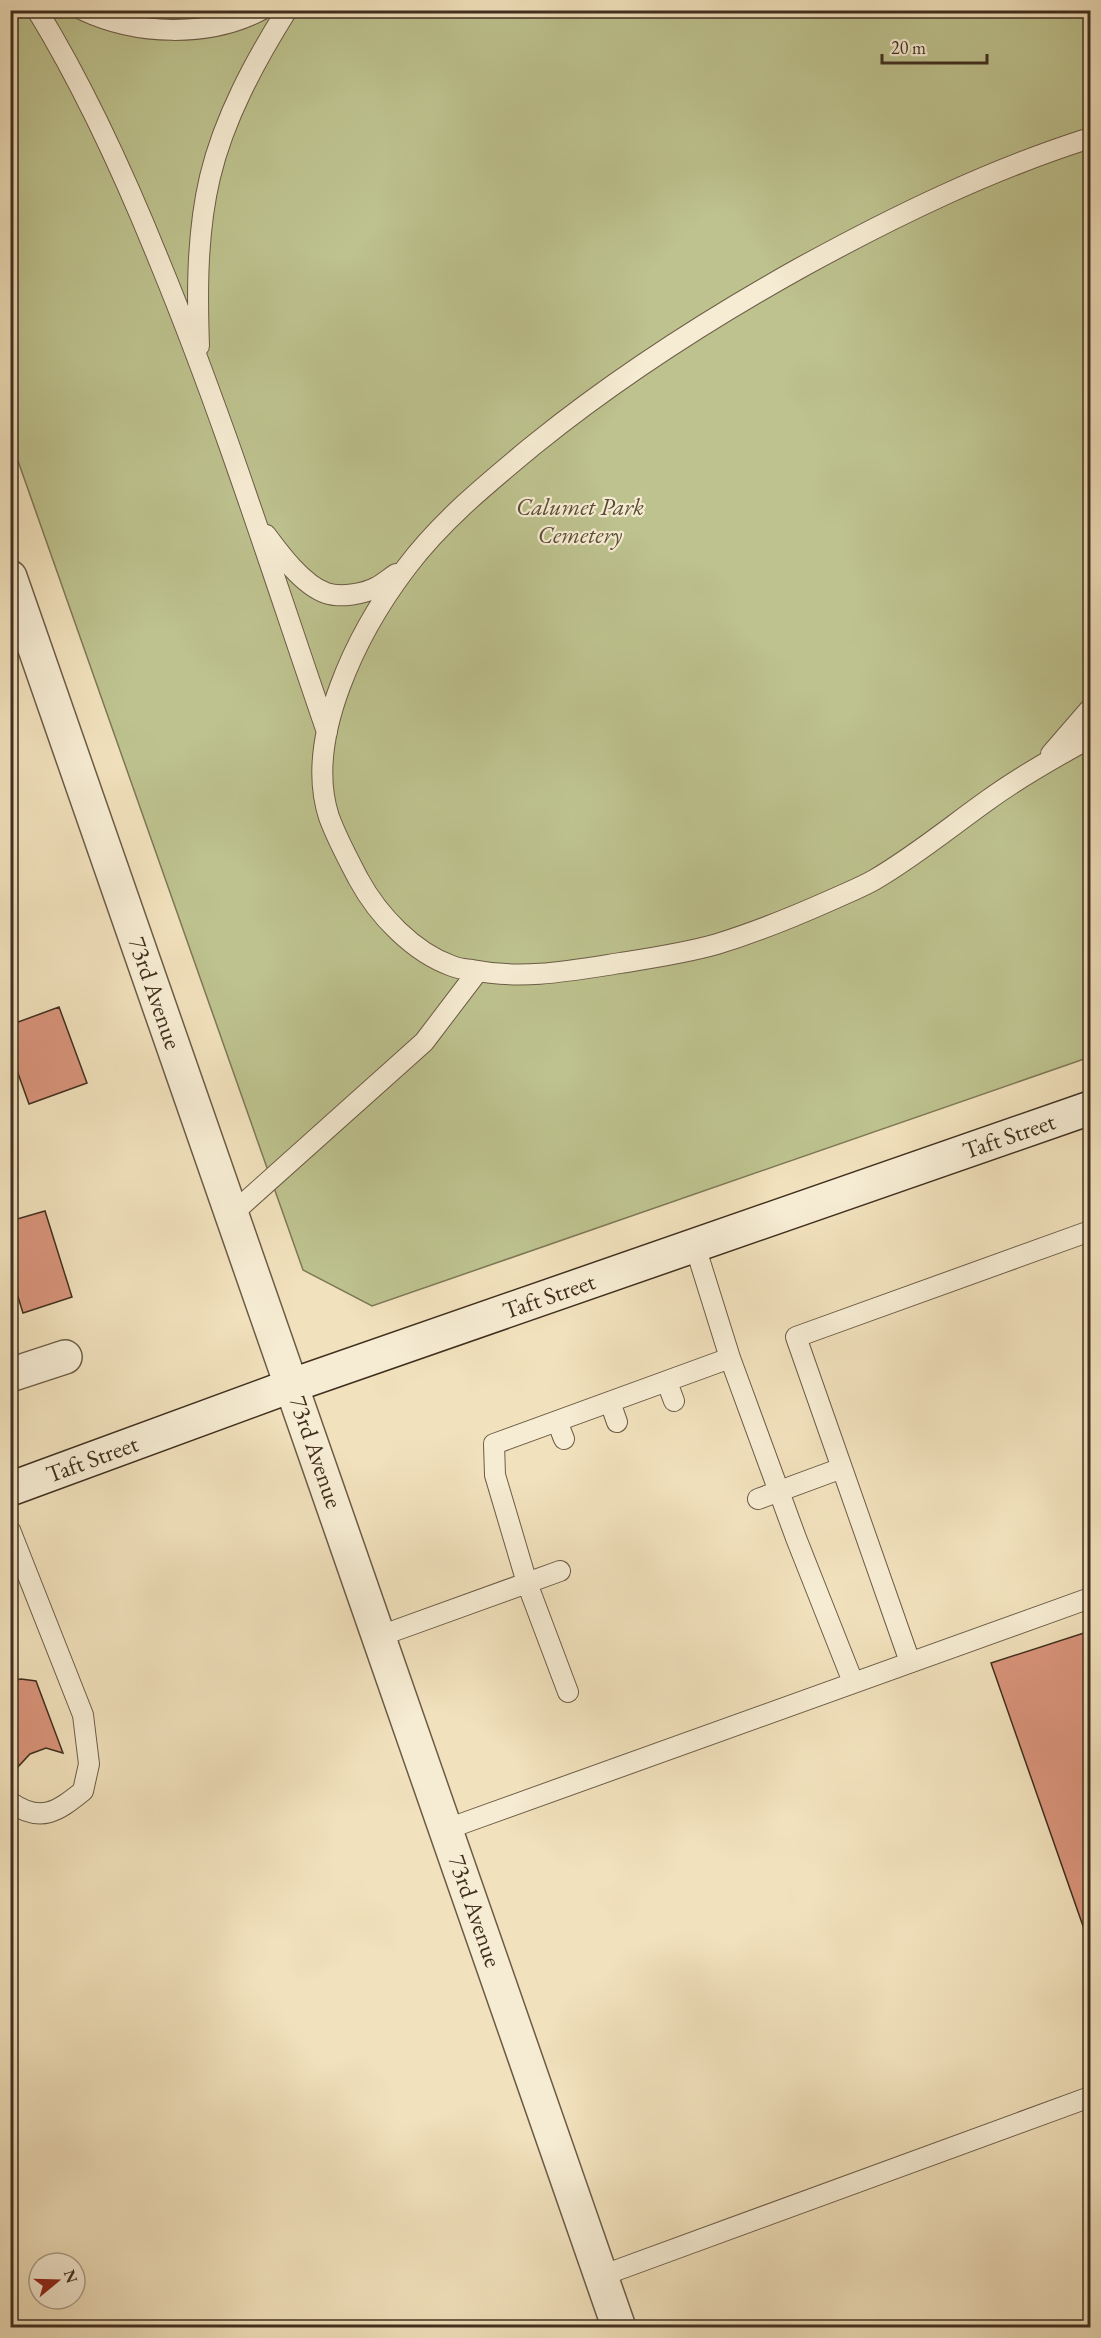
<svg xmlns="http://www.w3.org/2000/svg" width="1101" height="2338" font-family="'EB Garamond',serif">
  <rect width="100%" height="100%" fill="#f1e1bc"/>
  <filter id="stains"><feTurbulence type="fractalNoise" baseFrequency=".00333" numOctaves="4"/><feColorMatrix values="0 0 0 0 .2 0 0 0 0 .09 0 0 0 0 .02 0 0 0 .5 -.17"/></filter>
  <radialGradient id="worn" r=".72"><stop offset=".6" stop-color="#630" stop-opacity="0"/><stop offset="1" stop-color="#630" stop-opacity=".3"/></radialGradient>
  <!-- green -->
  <path fill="#bdc28e" stroke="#7e7856" stroke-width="1.5" d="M10,11h1080v1046l-718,249 -69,-36 -292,-829z"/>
  <!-- building -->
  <path fill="#d9947b" stroke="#402f1f" stroke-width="1.5" d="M59,1007l28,76 -58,21 -19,-53v-26z
    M45,1211l27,86 -49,16 -8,-26 -5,1v-67z
    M1090,1631v315l-99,-283z
    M21,1679l15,2 27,72 -17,-5 -16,6 -15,16 -5,-13v-76z"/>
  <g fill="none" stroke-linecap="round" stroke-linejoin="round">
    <!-- service casing -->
    <g stroke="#6c5c46" stroke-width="22">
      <path id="service" d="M37,10c49,80 88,166 123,253 63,153 113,312 167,469
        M83,10c53,25 125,28 178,0
        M1090,138c-101,32 -197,79 -290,130 -93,52 -182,109 -265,176 -46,38 -94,77 -129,124 -47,62 -103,170 -77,249 8,22 19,42 30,63 19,35 54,72 93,86 7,3 13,3 20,4 51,10 97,1 148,-7 32,-5 66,-10 97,-19 39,-12 76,-27 112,-43 15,-7 31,-13 45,-21 41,-24 76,-53 114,-80 33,-24 67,-43 102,-62
        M199,346c-2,-56 -2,-114 11,-169 14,-59 45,-116 77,-167
        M266,535c14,19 37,50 60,58 14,5 38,1 51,-6 6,-3 13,-9 19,-13
        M1051,754l39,-45
        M233,1213l191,-171 54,-71
        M730,1358l66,180 57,144
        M667,1382l7,19
        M610,1402l7,20
        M557,1421l7,18
        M758,1499l84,-31
        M10,1530l73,185 6,49 -6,27c-25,20 -42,33 -73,11
        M380,1636l180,-65
        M910,1662l-114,-325 294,-106
        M568,1692l-41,-109 -32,-108 -1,-31 236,-86 -35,-112
        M447,1829l643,-231
        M601,2276l489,-179"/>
    </g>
    <!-- minor casing -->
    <g stroke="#6c5c46" stroke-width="36">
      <path id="minor" d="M10,1375l55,-18"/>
    </g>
    <!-- tertiary casing -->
    <g stroke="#6c5c46" stroke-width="36">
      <path id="tertiary" d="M10,577l609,1751"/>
    </g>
    <!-- secondary casing -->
    <g stroke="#402f1f" stroke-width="36">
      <path id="secondary" d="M10,1489l283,-104 797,-277"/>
    </g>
    <!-- service -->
    <use href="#service" stroke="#f6ecd3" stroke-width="20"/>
    <!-- minor -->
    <use href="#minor" stroke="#f6ecd3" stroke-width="33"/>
    <!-- tertiary -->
    <use href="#tertiary" stroke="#f6ecd3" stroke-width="33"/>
    <!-- secondary -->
    <use href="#secondary" stroke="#f6ecd3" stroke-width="33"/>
  </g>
  <g text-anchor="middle" stroke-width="4.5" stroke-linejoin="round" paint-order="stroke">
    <!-- park labels -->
    <g font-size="24" font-style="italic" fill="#594c35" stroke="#f6ecd3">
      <text x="580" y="515">Calumet Park<tspan x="580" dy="28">Cemetery</tspan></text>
    </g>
    <!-- street labels -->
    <g font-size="24" fill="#402f1f" stroke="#f6ecd3">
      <text transform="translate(155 993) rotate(71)" y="8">73rd Avenue</text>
      <text transform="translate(1009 1136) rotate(-19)" y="8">Taft Street</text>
      <text transform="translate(549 1296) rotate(-19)" y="8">Taft Street</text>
      <text transform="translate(316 1452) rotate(71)" y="8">73rd Avenue</text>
      <text transform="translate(92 1459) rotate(-20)" y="8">Taft Street</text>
      <text transform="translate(475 1911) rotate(71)" y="8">73rd Avenue</text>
    </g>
  </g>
  <!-- margin -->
  <rect width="1101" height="2338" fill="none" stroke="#f1e1bc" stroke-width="36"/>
  <rect x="12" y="12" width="1077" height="2314" fill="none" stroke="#402f1f" stroke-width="3"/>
  <rect x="18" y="18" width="1065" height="2302" fill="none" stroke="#402f1f" stroke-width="1.5"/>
  <!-- north arrow -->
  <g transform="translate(57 2281) rotate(71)"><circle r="28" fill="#f6ecd3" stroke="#ada08b" stroke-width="1.5"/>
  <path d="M0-4.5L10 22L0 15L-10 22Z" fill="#8f2418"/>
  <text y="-9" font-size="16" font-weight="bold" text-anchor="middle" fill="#402f1f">N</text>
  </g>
  <!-- scale -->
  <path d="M882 54v9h105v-9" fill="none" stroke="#402f1f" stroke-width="3"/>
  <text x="891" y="54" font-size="18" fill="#402f1f" stroke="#f6ecd3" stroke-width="4.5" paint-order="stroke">20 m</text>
  <rect width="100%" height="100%" filter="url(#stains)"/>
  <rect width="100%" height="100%" fill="url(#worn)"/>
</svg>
